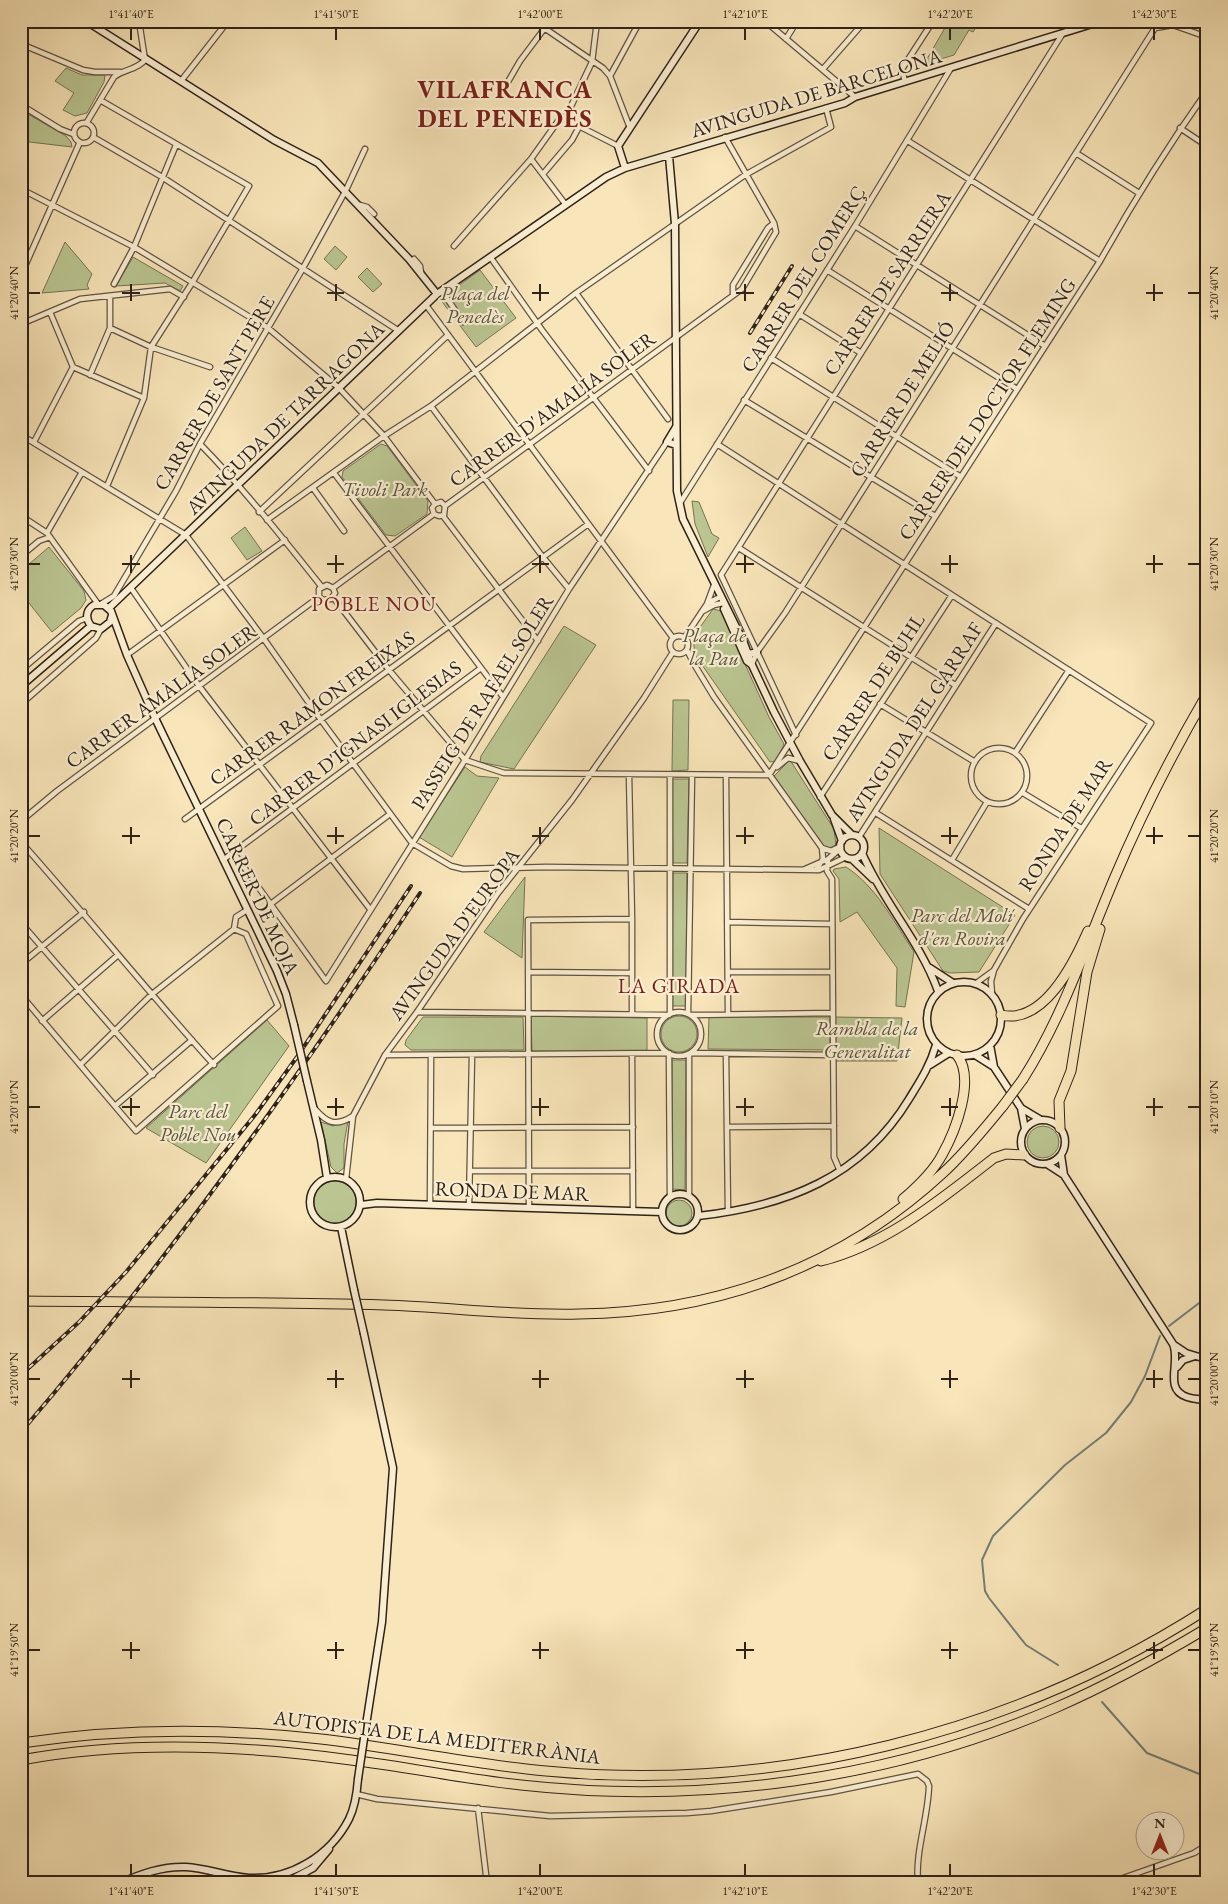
<svg xmlns="http://www.w3.org/2000/svg" width="1228" height="1904" font-family="'EB Garamond',serif">
  <rect width="100%" height="100%" fill="#f8e5b9"/>
  <filter id="stains"><feTurbulence type="fractalNoise" baseFrequency=".004" numOctaves="4"/><feColorMatrix values="0 0 0 0 .2 0 0 0 0 .09 0 0 0 0 .02 0 0 0 .5 -.17"/></filter>
  <radialGradient id="worn" r=".72"><stop offset=".6" stop-color="#630" stop-opacity="0"/><stop offset="1" stop-color="#630" stop-opacity=".3"/></radialGradient>
  <!-- green -->
  <path fill="#bac591" stroke="#747455" d="M949,21h31l-7,11 -4,-2 -15,25 -30,9z
    M66,68l16,7h23l-1,7 -17,31 -12,3 -12,-6 11,-17 -19,-12z
    M21,110l45,26 5,6 1,5 -51,-6z
    M65,242l27,32 -5,11 2,4 -47,4z
    M335,246l12,11 -11,13 -12,-11z
    M133,257l50,29 -3,5 -15,-8 -49,3z
    M367,268l15,16 -9,8 -15,-15z
    M480,270l36,48 -40,29 -36,-48z
    M381,444l6,2 41,55 -1,13 -32,22 -9,-1 -44,-58 1,-6z
    M692,501l7,1 13,32 7,4 -11,19 -13,-33z
    M245,527l17,24 -15,9 -16,-22z
    M49,547l35,44 2,9 -5,8 -29,24 -31,-39v-22z
    M713,609l8,2 48,106 15,27 -8,17 -6,1 -75,-107 -2,-18z
    M564,626l32,19 -82,124 -34,-7 1,-6z
    M673,700h16l-1,70 -16,1z
    M790,760l44,69 2,16 -7,4 -8,-4 -47,-69z
    M465,767l12,9 22,2 -47,79 -33,-20z
    M672,779h17l-2,84h-14z
    M879,828l136,87 -36,57 -29,1 -7,-2 -63,-97z
    M846,867c30,19 48,55 68,85l-9,55 -9,-1 1,-38 -40,-56 -17,10 -1,-43 -6,-8 1,-2z
    M673,873h14l-1,133h-14z
    M525,877l-3,81 -38,-26z
    M531,1016l116,2v33h-115z
    M661 1034a18 18 0 1 1 36 0a18 18 0 1 1-36 0Z
    M423,1017h100l1,33h-113l-6,-5 1,-5z
    M709,1017h121v33l-122,-1z
    M834,1017l68,1 -5,43h-62z
    M267,1020l22,26 -83,117 -60,-35z
    M672,1060h14l-1,130 -13,-1z
    M348,1121l-4,23v24l-7,5 -6,-6 -10,-45 12,4z
    M1027 1142a16 16 0 1 1 32 0a16 16 0 1 1-32 0Z
    M314 1202a21 21 0 1 1 42 0a21 21 0 1 1-42 0Z
    M666 1213a13 13 0 1 1 26 0a13 13 0 1 1-26 0Z"/>
  <g fill="none" stroke-linecap="round" stroke-linejoin="round">
    <!-- stream -->
    <path stroke="#727f78" stroke-width="2" d="M1169,1326l38,-29
      M1058,1665l-32,-20 -37,-47 -4,-7 -3,-31 11,-24 72,-71 41,-32 25,-31 14,-26 15,-40
      M1102,1702l45,51 60,24"/>
    <!-- street casing -->
    <g stroke="#605341" stroke-width="7">
      <path id="street" d="M534,21l69,47 7,8 20,52
        M765,21l90,76
        M1155,28l18,-3 34,12
        M786,39l11,-18
        M21,44l62,26 12,2h25
        M823,69l42,-48
        M610,76l30,-55
        M181,81l47,-60
        M905,82l-3,-13 31,-48
        M501,94l19,-33 30,-40
        M100,100l149,86 -57,97 -41,64 -7,51 -37,88
        M21,105l39,24 13,5
        M565,119l27,-57 5,-41
        M87,122l27,-45c10,-8 23,-7 31,-17l-6,-39
        M74 133a10 10 0 1 1 20 0a10 10 0 1 1-20 0Z
        M1180,128l27,18
        M93,137l69,40 237,154
        M908,141l192,120
        M1076,153l63,40
        M531,159l35,46
        M543,174l29,-34 7,-13
        M21,189l113,58 134,81 71,60 45,48 51,68
        M360,205l7,2 7,7
        M855,226l190,120
        M454,246l77,-87 30,-42 57,29
        M491,258l51,72 107,141
        M414,259l6,7 1,6
        M827,270l190,119
        M21,275l59,-133
        M114,284l20,-37 42,-102
        M442,291l21,31
        M576,293l92,126
        M733,294v-9l35,-57 6,-5
        M426,305l247,333
        M50,312l23,55 71,31
        M799,314l62,39
        M21,324l59,-25 90,-10 14,8
        M110,328l41,19 59,20
        M771,358l190,119
        M90,375l20,-47v-32
        M744,400l191,116
        M431,406l111,150 27,33
        M21,435l165,100 78,104 57,81 91,123 39,23 12,3 83,-2 273,3 27,-13
        M34,442l39,-75
        M200,444c43,44 82,93 121,142
        M717,444l434,279 -128,196 -29,51 -3,11 1,13
        M334,473l169,224
        M313,488l31,43
        M680,503l175,-277 96,-158
        M445,506l297,-217 34,-57 -2,-9 -49,-86
        M259,512l189,-177
        M434,514l-2,-6 3,-4 6,-2 4,4
        M434,514l5,2 5,-1 1,-9
        M21,516l26,17 51,71
        M443,516l95,125
        M267,520l117,-84 47,-30 145,-113 99,-69 70,-49 86,-48 -5,-19
        M47,533l35,-61
        M739,548l216,137
        M21,556l18,-15 11,-4
        M131,588l68,98 171,223
        M333,588l101,-74
        M319,597l4,3 8,-1 4,-6 -2,-5
        M319,597v-8l8,-4 6,3
        M333,597l56,73 76,90
        M708,603l12,-6
        M101,604l13,-8 62,-105 24,-47 103,-176 43,-78 19,-41
        M703,611l11,-6 9,-2
        M670 645a9 9 0 1 1 18 0a9 9 0 1 1-18 0Z
        M685,637l22,-33 7,-19
        M687,650l7,14 20,33 108,151 1,11 -7,11
        M127,655l158,-115
        M752,664l5,-12 28,-39 370,-585 -2,-7
        M21,670l58,-49 8,-3
        M21,704l75,-66 5,-9
        M880,704l95,58
        M796,735l-75,-160 342,-542
        M971 776a28 28 0 1 1 56 0a28 28 0 1 1-56 0Z
        M1015,753l54,-83
        M465,760l39,13 265,2 331,-514c33,-59 68,-115 107,-170
        M777,767l11,-9 12,3
        M629,775l3,144v94
        M670,775v239
        M726,775l2,239
        M1023,793l58,35
        M820,797l132,-202
        M876,813l153,96
        M185,819l402,-294
        M21,821l36,-30 262,-194
        M859,837l137,-214
        M21,842c65,73 127,150 193,223
        M822,848l9,3 10,-5
        M233,852l93,129 139,-221 104,-171 98,-147
        M828,859l-1,12 5,8 2,278 6,14
        M223,860l258,-192
        M952,860l35,-58
        M805,869l23,-10 13,-11
        M272,903l118,-89
        M728,922l104,2
        M21,923l132,152
        M234,929l2,-12 11,-7
        M21,964l63,-52
        M528,972l104,1
        M729,972h103
        M975,984l18,-13
        M21,995l115,136 142,-125 -32,-72 -12,-5 -83,66 -71,70
        M417,1012l252,3
        M657 1034a22 22 0 1 1 44 0a22 22 0 1 1-44 0Z
        M688,1014l4,-239
        M690,1015l143,-2
        M42,1021l76,-66
        M669,1053l1,144
        M691,1053l142,2
        M632,1054l1,157
        M689,1054v143
        M726,1054l2,158
        M385,1055l283,-2
        M115,1106l77,-66
        M315,1109c12,14 21,18 38,7
        M727,1127l107,-1
        M431,1128l202,-1
        M470,1171h163
        M346,1179l7,-63 32,-61 32,-43 81,-119 74,-93 72,-102 29,-46
        M430,1205l1,-150
        M469,1206l3,-151
        M529,1206l-1,-286 104,-1
        M356,1794l21,5 173,17 137,-3 24,-2 120,-19 87,-18 9,7 2,5c-1,33 -14,65 -11,97
        M478,1808l9,75
        M1109,1883l85,-30 13,-8"/>
    </g>
    <!-- secondary casing -->
    <g stroke="#2e2219" stroke-width="9">
      <path id="secondary" d="M86,21l188,119 44,23 91,96 28,35
        M669,156l6,68 2,267 6,28 61,124 8,22 22,47 26,49 32,54 20,20
        M625,168l-7,-22 82,-125
        M676,427l-9,15 9,3
        M109,608l328,-314 169,-117 19,-9 220,-65 10,-6 247,-76
        M724,609l23,52 4,3
        M112,615l-2,7 -9,7 -10,-3c-6,-8 -5,-16 3,-21h10l7,6 16,44 28,63 122,253 9,23 8,31
        M749,654l8,-2
        M21,686l70,-60
        M834,819l8,22
        M840 847a12 12 0 1 1 24 0a12 12 0 1 1-24 0Z
        M862,853c21,49 58,88 76,138
        M852,859l21,20
        M930,968l23,15
        M927 1019a37 37 0 1 1 74 0a37 37 0 1 1-74 0Z
        M990,1045l4,22 27,41 4,21
        M975,1055l19,12
        M930,1065l19,-12
        M307,1081l14,59 6,38
        M1021,1108l20,12
        M1021 1142a22 22 0 1 1 44 0a22 22 0 1 1-44 0Z
        M1061,1155l3,20 109,169c8,19 -10,45 14,53 6,2 13,2 20,4
        M1047,1164l17,11
        M310 1202a25 25 0 1 1 50 0a25 25 0 1 1-50 0Z
        M662 1212a18 18 0 1 1 36 0a18 18 0 1 1-36 0Z
        M361,1205l16,-2 285,9
        M698,1216c88,-10 163,-38 211,-117 11,-18 21,-33 27,-54
        M341,1227l13,63
        M364,1334l29,134 -11,154 -16,103
        M1174,1345l12,8 20,6
        M1177,1367l6,-7 12,-4
        M120,1883c21,-9 42,-17 66,-16 21,1 42,10 63,11 41,2 81,-22 100,-59 6,-12 8,-27 9,-40
        M285,1883l28,-15 16,-19"/>
    </g>
    <!-- highway casing -->
    <g stroke="#2e2219" stroke-width="11">
      <path id="highway" d="M1001,1015c43,10 73,-52 87,-84
        M1023,1079c40,-63 62,-131 91,-200 27,-64 58,-125 93,-185
        M1060,1128l-1,-27 12,-30 16,-99 13,-43
        M903,1199c14,-12 30,-27 39,-44 13,-23 34,-76 15,-100
        M821,1261c67,-17 120,-62 173,-103l12,-4 18,1
        M21,1301c121,1 242,1 363,4 65,2 130,11 195,9 138,-2 262,-47 364,-141 22,-20 41,-44 60,-67
        M1204,1358h3
        M21,1743c99,-15 200,-15 300,-4 75,9 149,25 225,32 231,22 466,-37 661,-162
        M21,1760c109,-20 221,-15 330,0 57,7 113,19 170,25 180,20 368,-5 534,-77 53,-23 102,-50 152,-80"/>
    </g>
    <!-- street -->
    <use href="#street" stroke="#faeed2" stroke-width="4.5"/>
    <!-- secondary -->
    <use href="#secondary" stroke="#faeed2" stroke-width="6"/>
    <!-- highway -->
    <use href="#highway" stroke="#f8e5b9" stroke-width="9"/>
    <!-- rail casing -->
    <g stroke="#2e2219" stroke-width="4">
      <path id="rail" d="M750,333l42,-67
        M21,1375l58,-53 47,-50 129,-157 42,-58 114,-171
        M21,1432c146,-170 276,-352 399,-539"/>
    </g>
    <!-- rail -->
    <use href="#rail" stroke="#faeed2" stroke-width="2" stroke-dasharray="5.5" stroke-linecap="butt"/>
    <!-- secondary-bridge casing -->
    <g stroke="#2e2219" stroke-width="9" stroke-linecap="butt">
      <path id="secondary-bridge" d="M294,1025l13,56
        M354,1290l10,44
        M358,1779l8,-54"/>
    </g>
    <!-- highway-bridge casing -->
    <g stroke="#2e2219" stroke-width="11" stroke-linecap="butt">
      <path id="highway-bridge" d="M1003,1106l20,-27"/>
    </g>
    <!-- secondary-bridge -->
    <use href="#secondary-bridge" stroke="#faeed2" stroke-width="6"/>
    <!-- highway-bridge -->
    <use href="#highway-bridge" stroke="#f8e5b9" stroke-width="9"/>
  </g>
  <!-- ticks -->
  <path fill="none" stroke="#2e2219" stroke-width="2" d="M131,28v12M336,28v12M540,28v12M745,28v12M950,28v12M1154,28v12M131,284v17M336,284v17M540,284v17M745,284v17M950,284v17M1154,284v17M28,293h12M122,293h18M327,293h17M532,293h17M736,293h18M941,293h17M1146,293h17M1188,293h12M131,555v18M336,555v18M540,555v18M745,555v18M950,555v18M1154,555v18M28,564h12M122,564h18M327,564h17M532,564h17M736,564h18M941,564h17M1146,564h17M1188,564h12M131,827v17M336,827v17M540,827v17M745,827v17M950,827v17M1154,827v17M28,836h12M122,836h18M327,836h17M532,836h17M736,836h18M941,836h17M1146,836h17M1188,836h12M131,1098v18M336,1098v18M540,1098v18M745,1098v18M950,1098v18M1154,1098v18M28,1107h12M122,1107h18M327,1107h17M532,1107h17M736,1107h18M941,1107h17M1146,1107h17M1188,1107h12M131,1370v18M336,1370v18M540,1370v18M745,1370v18M950,1370v18M1154,1370v18M28,1379h12M122,1379h18M327,1379h17M532,1379h17M736,1379h18M941,1379h17M1146,1379h17M1188,1379h12M131,1642v17M336,1642v17M540,1642v17M745,1642v17M950,1642v17M1154,1642v17M28,1650h12M122,1650h18M327,1650h17M532,1650h17M736,1650h18M941,1650h17M1146,1650h17M1188,1650h12M131,1864v12M336,1864v12M540,1864v12M745,1864v12M950,1864v12M1154,1864v12"/>
  <g text-anchor="middle" stroke-width="4.5" stroke-linejoin="round" paint-order="stroke">
    <!-- street labels -->
    <g font-size="20" fill="#2e2219" stroke="#faeed2">
      <text transform="translate(816 93) rotate(-17)" y="7">AVINGUDA DE BARCELONA</text>
      <text transform="translate(803 279) rotate(-58)" y="7">CARRER DEL COMERÇ</text>
      <text transform="translate(887 283) rotate(-57)" y="7">CARRER DE SARRIERA</text>
      <text transform="translate(214 393) rotate(-60)" y="7">CARRER DE SANT PERE</text>
      <text transform="translate(902 399) rotate(-58)" y="7">CARRER DE MELIÓ</text>
      <text transform="translate(552 409) rotate(-36)" y="7">CARRER D'AMALIA SOLER</text>
      <text transform="translate(987 409) rotate(-57)" y="7">CARRER DEL DOCTOR FLEMING</text>
      <text transform="translate(285 418) rotate(-44)" y="7">AVINGUDA DE TARRAGONA</text>
      <text transform="translate(873 687) rotate(-57)" y="7">CARRER DE BUHL</text>
      <text transform="translate(161 696) rotate(-36)" y="7">CARRER AMÀLIA SOLER</text>
      <text transform="translate(482 702) rotate(-58)" y="7">PASSEIG DE RAFAEL SOLER</text>
      <text transform="translate(312 708) rotate(-36)" y="7">CARRER RAMON FREIXAS</text>
      <text transform="translate(914 722) rotate(-57)" y="7">AVINGUDA DEL GARRAF</text>
      <text transform="translate(355 743) rotate(-37)" y="7">CARRER D'IGNASI IGLESIAS</text>
      <text transform="translate(1065 824) rotate(-57)" y="7">RONDA DE MAR</text>
      <text transform="translate(258 896) rotate(65)" y="7">CARRER DE MOJA</text>
      <text transform="translate(454 934) rotate(-54)" y="7">AVINGUDA D'EUROPA</text>
      <text transform="translate(512 1191) rotate(2)" y="7">RONDA DE MAR</text>
      <text transform="translate(437 1737) rotate(7)" y="7">AUTOPISTA DE LA MEDITERRÀNIA</text>
    </g>
    <!-- park labels -->
    <g font-size="20" font-style="italic" fill="#58533d" stroke="#faeed2">
      <text x="475" y="300">Plaça del<tspan x="475" dy="23">Penedès</tspan></text>
      <text x="385" y="496">Tivoli Park</text>
      <text x="714" y="642">Plaça de<tspan x="714" dy="23">la Pau</tspan></text>
      <text x="962" y="922">Parc del Molí<tspan x="962" dy="23">d'en Rovira</tspan></text>
      <text x="867" y="1035">Rambla de la<tspan x="867" dy="23">Generalitat</tspan></text>
      <text x="198" y="1118">Parc del<tspan x="198" dy="23">Poble Nou</tspan></text>
    </g>
    <!-- neighbourhood labels -->
    <g font-size="21" letter-spacing="1" fill="#7a1f14" stroke="#faeed2">
      <text x="374" y="611">POBLE NOU</text>
      <text x="679" y="993">LA GIRADA</text>
    </g>
    <!-- district labels -->
    <g font-size="25" font-weight="bold" letter-spacing="1" fill="#7a1f14" stroke="#faeed2">
      <text x="505" y="98">VILAFRANCA<tspan x="505" dy="29">DEL PENEDÈS</tspan></text>
    </g>
  </g>
  <!-- margin -->
  <rect width="1228" height="1904" fill="none" stroke="#f8e5b9" stroke-width="55"/>
  <!-- north arrow -->
  <g transform="translate(1160 1836)"><circle r="24" fill="#faeed2" stroke="#a89c88"/>
  <path d="M0-4L9 19L0 12L-9 19Z" fill="#8f2418"/>
  <text y="-8" font-size="14" font-weight="bold" text-anchor="middle" fill="#2e2219">N</text>
  </g>
  <rect x="28" y="28" width="1172" height="1848" fill="none" stroke="#2e2219" stroke-width="2"/>
  <g font-size="12" text-anchor="middle" fill="#2e2219">
    <text x="131" y="18">1°41'40"E</text>
    <text x="336" y="18">1°41'50"E</text>
    <text x="540" y="18">1°42'00"E</text>
    <text x="745" y="18">1°42'10"E</text>
    <text x="950" y="18">1°42'20"E</text>
    <text x="1154" y="18">1°42'30"E</text>
    <text transform="translate(14 293) rotate(-90)" y="4">41°20'40"N</text>
    <text transform="translate(1214 293) rotate(-90)" y="4">41°20'40"N</text>
    <text transform="translate(14 564) rotate(-90)" y="4">41°20'30"N</text>
    <text transform="translate(1214 564) rotate(-90)" y="4">41°20'30"N</text>
    <text transform="translate(14 836) rotate(-90)" y="4">41°20'20"N</text>
    <text transform="translate(1214 836) rotate(-90)" y="4">41°20'20"N</text>
    <text transform="translate(14 1107) rotate(-90)" y="4">41°20'10"N</text>
    <text transform="translate(1214 1107) rotate(-90)" y="4">41°20'10"N</text>
    <text transform="translate(14 1379) rotate(-90)" y="4">41°20'00"N</text>
    <text transform="translate(1214 1379) rotate(-90)" y="4">41°20'00"N</text>
    <text transform="translate(14 1650) rotate(-90)" y="4">41°19'50"N</text>
    <text transform="translate(1214 1650) rotate(-90)" y="4">41°19'50"N</text>
    <text x="131" y="1895">1°41'40"E</text>
    <text x="336" y="1895">1°41'50"E</text>
    <text x="540" y="1895">1°42'00"E</text>
    <text x="745" y="1895">1°42'10"E</text>
    <text x="950" y="1895">1°42'20"E</text>
    <text x="1154" y="1895">1°42'30"E</text>
  </g>
  <rect width="100%" height="100%" filter="url(#stains)"/>
  <rect width="100%" height="100%" fill="url(#worn)"/>
</svg>
